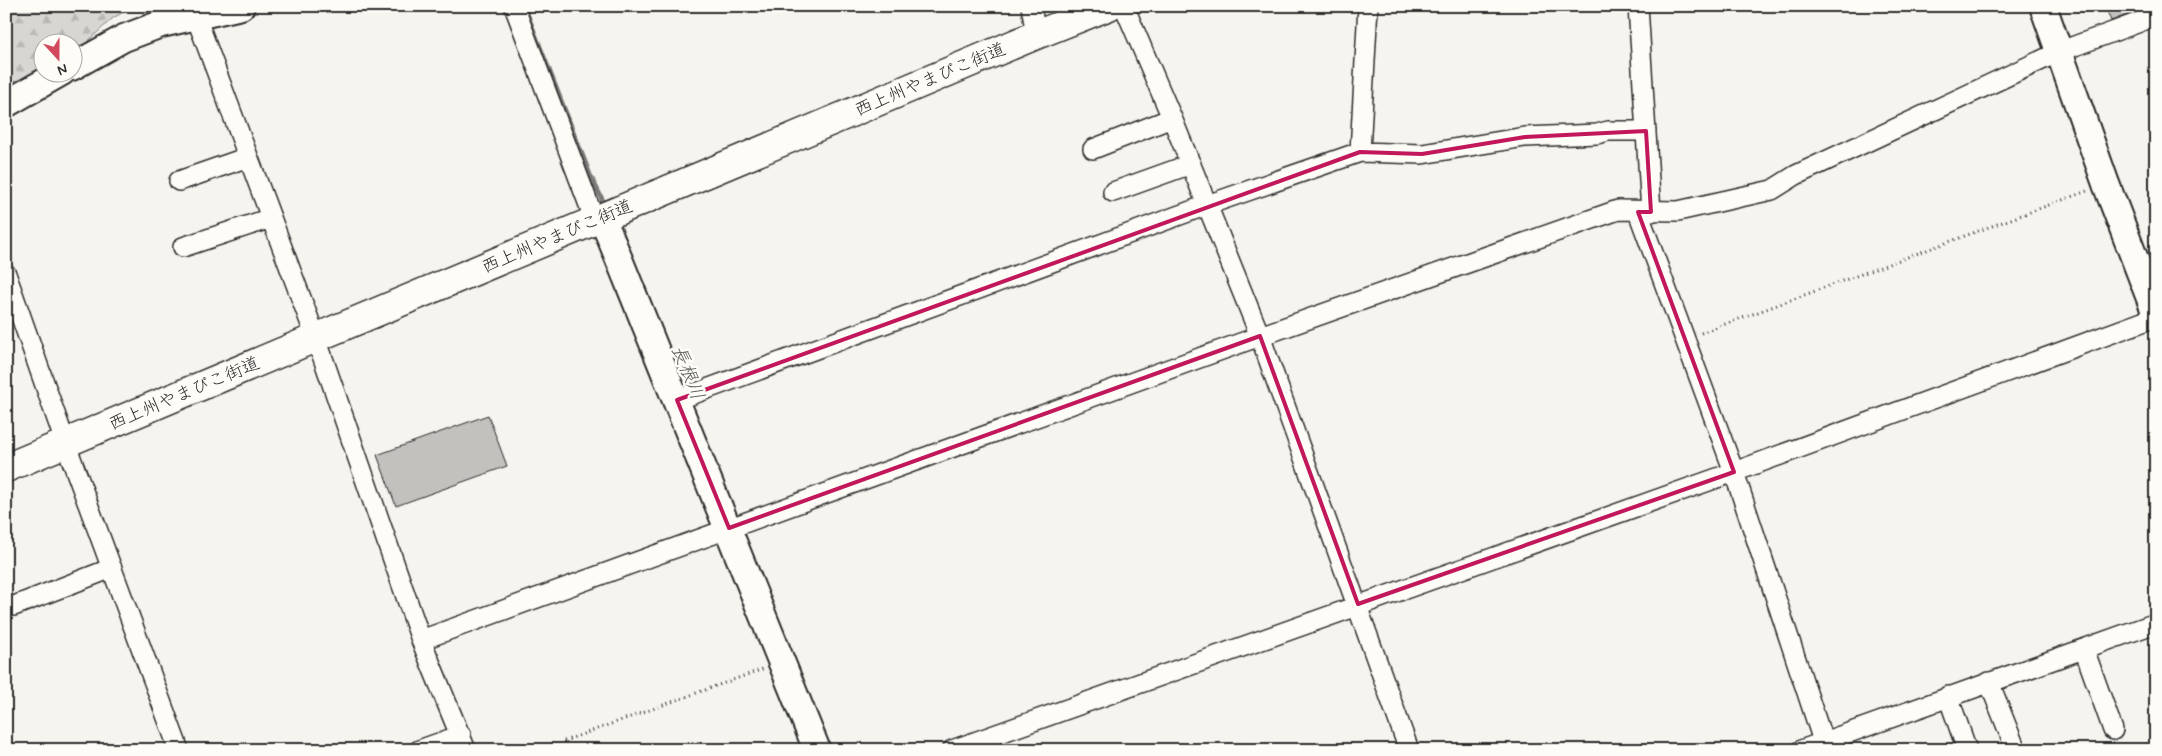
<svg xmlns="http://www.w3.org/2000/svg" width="2162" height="756" font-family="Mynerve,'Klee One',sans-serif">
  <defs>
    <pattern id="forest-firs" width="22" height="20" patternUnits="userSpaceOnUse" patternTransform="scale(1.25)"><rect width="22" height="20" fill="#d7d6d2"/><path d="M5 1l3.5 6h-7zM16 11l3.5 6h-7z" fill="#b9b8b4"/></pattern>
  </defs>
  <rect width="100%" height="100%" fill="#f5f4ef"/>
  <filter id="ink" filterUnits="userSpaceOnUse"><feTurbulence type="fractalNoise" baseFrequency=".02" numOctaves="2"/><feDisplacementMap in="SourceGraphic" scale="10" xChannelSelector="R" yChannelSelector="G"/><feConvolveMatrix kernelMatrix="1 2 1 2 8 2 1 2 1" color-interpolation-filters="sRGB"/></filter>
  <g filter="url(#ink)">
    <!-- forest -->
    <path fill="url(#forest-firs)" stroke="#81807e" d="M6,6h128l-21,12 -40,37 -1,-13h-30v30l-36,22z"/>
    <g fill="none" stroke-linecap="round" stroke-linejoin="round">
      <!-- stream -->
      <path stroke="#797877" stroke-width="5" d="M524,6l66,169 16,32"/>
    </g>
    <!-- building -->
    <path fill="#c2c1be" stroke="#2b2b2b" d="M2105,6h45l-39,15z
      M488,415l19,51 -111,40 -19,-51z"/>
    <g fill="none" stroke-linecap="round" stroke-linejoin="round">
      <!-- lane casing -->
      <g stroke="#2b2b2b" stroke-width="12">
        <path id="lane" d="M161,21v-8l4,-7"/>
      </g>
      <!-- street casing -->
      <g stroke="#2b2b2b" stroke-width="22">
        <path id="street" d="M514,6l81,215
          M1031,6l5,29
          M1124,6l48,112 88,218 149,414
          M1638,6l13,206
          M196,17l120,321 105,302 45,110
          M1093,149l79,-31
          M1360,152l8,-146
          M179,181l69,-24
          M1113,192l78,-28
          M1638,212l96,260 92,278
          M183,247l88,-29
          M6,274l59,168 114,308
          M677,400l530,-195 153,-53 62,2 103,-17 72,-3 11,-3h38
          M14,606l98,-38
          M421,640l839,-304 358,-126 60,1 94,-21 24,-15 265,-124 95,-35
          M2084,649l29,81
          M1989,682l27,68
          M1948,696l19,54
          M419,750l42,-15
          M952,750l782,-278 422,-155
          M1801,750l355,-127"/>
      </g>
      <!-- secondary casing -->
      <g stroke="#2b2b2b" stroke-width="30">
        <path id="secondary" d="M2043,6l63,178 50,130
          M72,67l52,-29 37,-14 80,-18
          M6,104l56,-32
          M602,217l215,533"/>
      </g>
      <!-- highway casing -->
      <g stroke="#2b2b2b" stroke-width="31">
        <path id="highway" d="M6,468l1030,-433 73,-29"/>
      </g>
      <!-- path -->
      <path stroke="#2b2b2b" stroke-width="3" stroke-dasharray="1 4" stroke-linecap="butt" d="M1701,333l386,-142
        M564,741l199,-72"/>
      <!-- lane -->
      <use href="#lane" stroke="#fdfcf7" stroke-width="9"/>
      <!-- street -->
      <use href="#street" stroke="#fdfcf7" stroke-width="19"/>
      <!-- secondary -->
      <use href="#secondary" stroke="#fdfcf7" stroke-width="26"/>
      <!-- highway -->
      <use href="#highway" stroke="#fdfcf7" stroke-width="28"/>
    </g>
  </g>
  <!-- marked area -->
  <path fill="none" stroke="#c2185b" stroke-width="4" stroke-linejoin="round" d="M1646,131l5,81h-13l96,260 -376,132 -98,-268 -531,192 -52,-128 683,-248 62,2 103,-17z"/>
  <g text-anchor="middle" stroke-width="5" stroke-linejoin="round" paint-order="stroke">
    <!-- street labels -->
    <g font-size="18" fill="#2b2b2b" stroke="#fdfcf7">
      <text transform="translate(930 79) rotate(-23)" y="6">西上州やまびこ街道</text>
      <text transform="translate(557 236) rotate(-23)" y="6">西上州やまびこ街道</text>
      <text transform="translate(184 393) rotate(-23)" y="6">西上州やまびこ街道</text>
    </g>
    <!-- water labels -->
    <g font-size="19" font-style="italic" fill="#585857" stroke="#fdfcf7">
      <text transform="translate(689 372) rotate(68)" y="7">長根川</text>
    </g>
  </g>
  <!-- margin -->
  <rect width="2162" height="756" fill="none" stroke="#fdfcf7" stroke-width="25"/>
  <rect x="12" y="12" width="2137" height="731" fill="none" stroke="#2b2b2b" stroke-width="2" filter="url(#ink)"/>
  <!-- north arrow -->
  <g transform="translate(58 58) rotate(159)"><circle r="24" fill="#fdfcf7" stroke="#a9a8a5"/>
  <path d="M0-4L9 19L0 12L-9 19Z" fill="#d1495b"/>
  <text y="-8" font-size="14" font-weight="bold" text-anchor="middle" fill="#2b2b2b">N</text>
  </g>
</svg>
